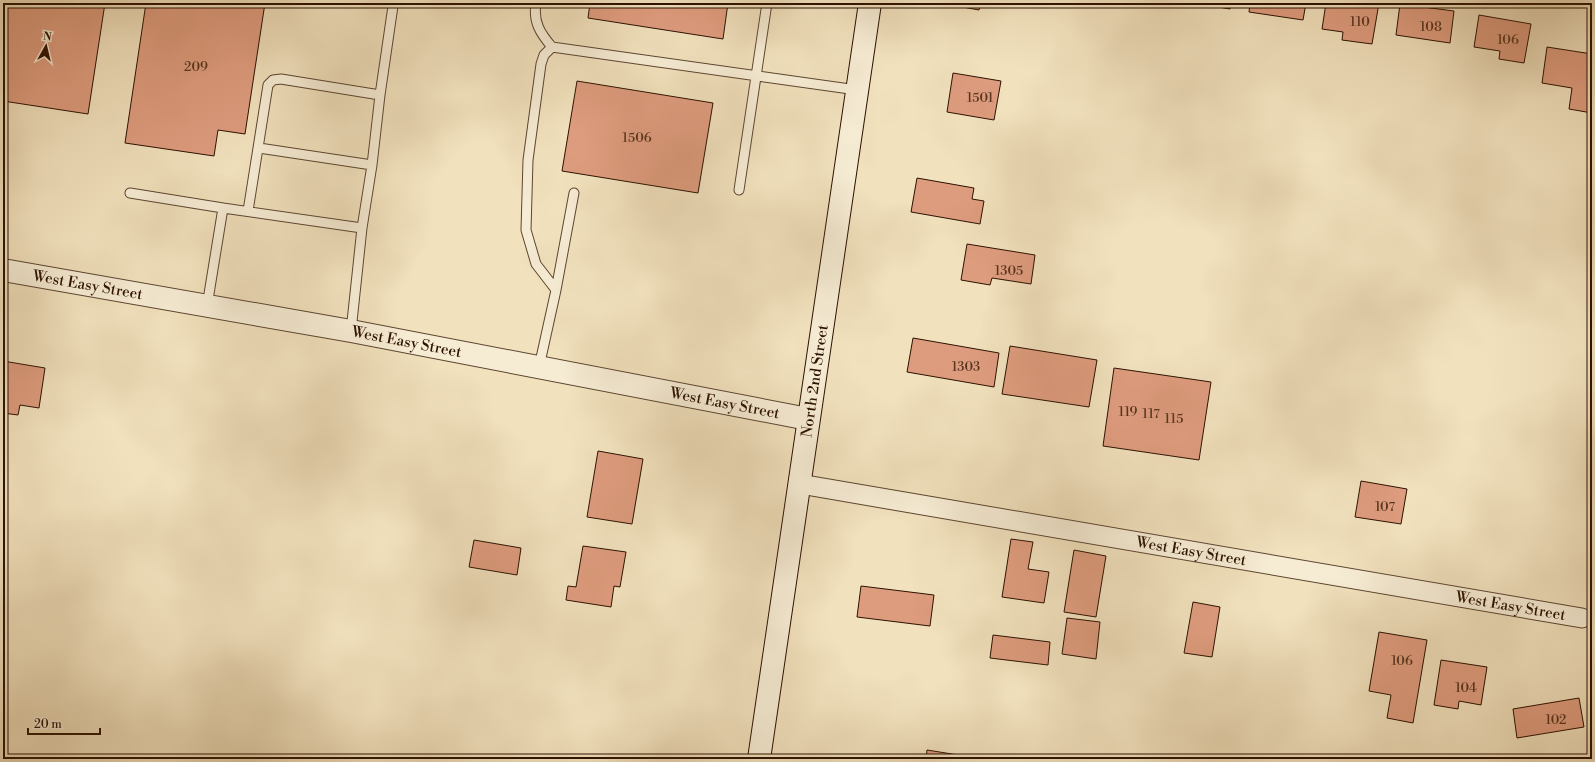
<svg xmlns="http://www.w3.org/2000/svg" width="1595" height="762" font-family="'Libre Bodoni',serif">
  <rect width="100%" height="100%" fill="#f1e1bd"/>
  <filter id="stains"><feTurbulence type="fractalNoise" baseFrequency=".005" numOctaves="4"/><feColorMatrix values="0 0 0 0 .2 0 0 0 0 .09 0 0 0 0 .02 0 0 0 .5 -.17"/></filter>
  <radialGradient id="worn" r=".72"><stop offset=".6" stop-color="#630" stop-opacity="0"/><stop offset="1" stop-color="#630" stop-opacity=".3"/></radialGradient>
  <!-- building -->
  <path fill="#de9c7e" stroke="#2c1101" d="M3,3h102l-17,111 -85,-13z
    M146,3h119l-20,131 -27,-4 -4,26 -89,-13z
    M590,3h138l-5,36 -135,-21z
    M957,3h24l-2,7 -22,-4z
    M1195,3h36l-1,6z
    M1250,3h56l-3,17 -54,-8z
    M1326,3h53l-7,41 -30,-4 1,-8 -21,-3z
    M1400,4l54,7 -4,32 -54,-8z
    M1479,15l52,9 -7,39 -25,-4 1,-8 -26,-4z
    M1547,47l45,7v59l-23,-4 3,-21 -30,-5z
    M953,73l48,8 -7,39 -47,-8z
    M577,81l136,22 -15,90 -136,-22z
    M917,178l57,10 -2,11 12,2 -4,23 -69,-12z
    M967,244l68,11 -4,29 -39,-6 -2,7 -29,-5z
    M913,338l86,15 -5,34 -87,-15z
    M1010,346l87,14 -8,47 -87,-13z
    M3,361l42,7 -6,40 -19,-3 -2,10 -15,-2z
    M1114,368l97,14 -12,78 -96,-14z
    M598,451l45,8 -11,65 -45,-7z
    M1361,481l46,8 -6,35 -46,-7z
    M1011,539l22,3 -5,27 21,3 -5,31 -42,-6z
    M474,540l47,8 -4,27 -48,-8z
    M583,546l43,6 -6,35 -6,-1 -3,21 -45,-7 2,-14 8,1z
    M1074,550l32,6 -10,61 -32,-5z
    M861,586l73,9 -4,31 -73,-9z
    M1193,602l27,5 -8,50 -28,-4z
    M1067,618l33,4 -4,37 -34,-5z
    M1379,632l48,8 -14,83 -26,-5 4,-23 -22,-4z
    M993,635l57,7 -2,23 -58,-7z
    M1441,660l46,7 -6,38 -22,-4 -1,8 -24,-4z
    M1579,698l5,29 -67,11 -4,-29z
    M927,750l50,8v1h-51z"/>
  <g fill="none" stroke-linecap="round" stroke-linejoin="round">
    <!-- service casing -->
    <g stroke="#5d4530" stroke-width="11">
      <path id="service" d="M536,3c-3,19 4,30 16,44
        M380,95l13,-89
        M259,148l113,17
        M739,190l28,-187
        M130,193l93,15
        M248,211l20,-126 5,-5 8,-1 99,16 -8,70 -10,63
        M556,290l-20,-26 -10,-34 2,-70 13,-96 3,-9 8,-8 305,43
        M207,306l16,-98 139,20 -11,103
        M539,367l17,-77 18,-97"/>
    </g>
    <!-- minor casing -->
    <g stroke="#5d4530" stroke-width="21">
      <g id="minor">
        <path id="s1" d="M800,484l782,134"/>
      </g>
    </g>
    <!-- tertiary casing -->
    <g stroke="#5d4530" stroke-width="24">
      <g id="tertiary">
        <path id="s2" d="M3,270l348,61 457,88"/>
      </g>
    </g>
    <!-- secondary casing -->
    <g stroke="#2c1101" stroke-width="24">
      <g id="secondary">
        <path id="s3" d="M759,759l111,-756"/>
      </g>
    </g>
    <!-- service -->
    <use href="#service" stroke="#f6ecd4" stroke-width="9"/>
    <!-- minor -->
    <use href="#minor" stroke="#f6ecd4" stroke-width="19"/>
    <!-- tertiary -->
    <use href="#tertiary" stroke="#f6ecd4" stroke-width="22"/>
    <!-- secondary -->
    <use href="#secondary" stroke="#f6ecd4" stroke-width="22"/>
  </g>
  <g text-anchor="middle" stroke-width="4" stroke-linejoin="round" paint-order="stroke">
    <!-- number labels -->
    <g font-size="13" fill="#583420">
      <text x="1360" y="26">110</text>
      <text x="1431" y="31">108</text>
      <text x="1508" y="44">106</text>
      <text x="196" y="71">209</text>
      <text x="980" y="102">1501</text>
      <text x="637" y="142">1506</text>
      <text x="1009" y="275">1305</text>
      <text x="966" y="371">1303</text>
      <text x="1128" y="416">119</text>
      <text x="1151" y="418">117</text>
      <text x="1174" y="423">115</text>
      <text x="1385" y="511">107</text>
      <text x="1402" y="665">106</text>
      <text x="1466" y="692">104</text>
      <text x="1556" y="724">102</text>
    </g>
    <!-- street labels -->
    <g font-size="15" fill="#2c1101" stroke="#f6ecd4">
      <text dy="5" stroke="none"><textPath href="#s2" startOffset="86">West Easy Street</textPath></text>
      <text dy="5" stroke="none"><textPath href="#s2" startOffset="410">West Easy Street</textPath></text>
      <text dy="5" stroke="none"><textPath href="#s3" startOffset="382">North 2nd Street</textPath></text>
      <text dy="5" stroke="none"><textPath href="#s2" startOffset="734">West Easy Street</textPath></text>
      <text dy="5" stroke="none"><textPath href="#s1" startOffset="397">West Easy Street</textPath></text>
      <text dy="5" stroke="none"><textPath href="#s1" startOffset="721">West Easy Street</textPath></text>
    </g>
  </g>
  <!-- margin -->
  <rect width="1595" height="762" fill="none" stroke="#f1e1bd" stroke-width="16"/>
  <rect x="4" y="4" width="1587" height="754" fill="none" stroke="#2c1101" stroke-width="2"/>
  <rect x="8" y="8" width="1579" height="746" fill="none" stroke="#2c1101"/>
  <!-- north arrow -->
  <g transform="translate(46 46) rotate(8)" stroke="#f6ecd4" stroke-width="3" paint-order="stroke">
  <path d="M0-3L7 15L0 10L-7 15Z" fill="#2c1101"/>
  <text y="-6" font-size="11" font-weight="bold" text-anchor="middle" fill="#2c1101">N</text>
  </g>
  <!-- scale -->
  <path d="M28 728v6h72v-6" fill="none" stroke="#2c1101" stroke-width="2"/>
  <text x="34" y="728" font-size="12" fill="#2c1101" stroke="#f6ecd4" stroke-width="3" paint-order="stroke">20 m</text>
  <rect width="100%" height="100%" filter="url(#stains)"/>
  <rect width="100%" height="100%" fill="url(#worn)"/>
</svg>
